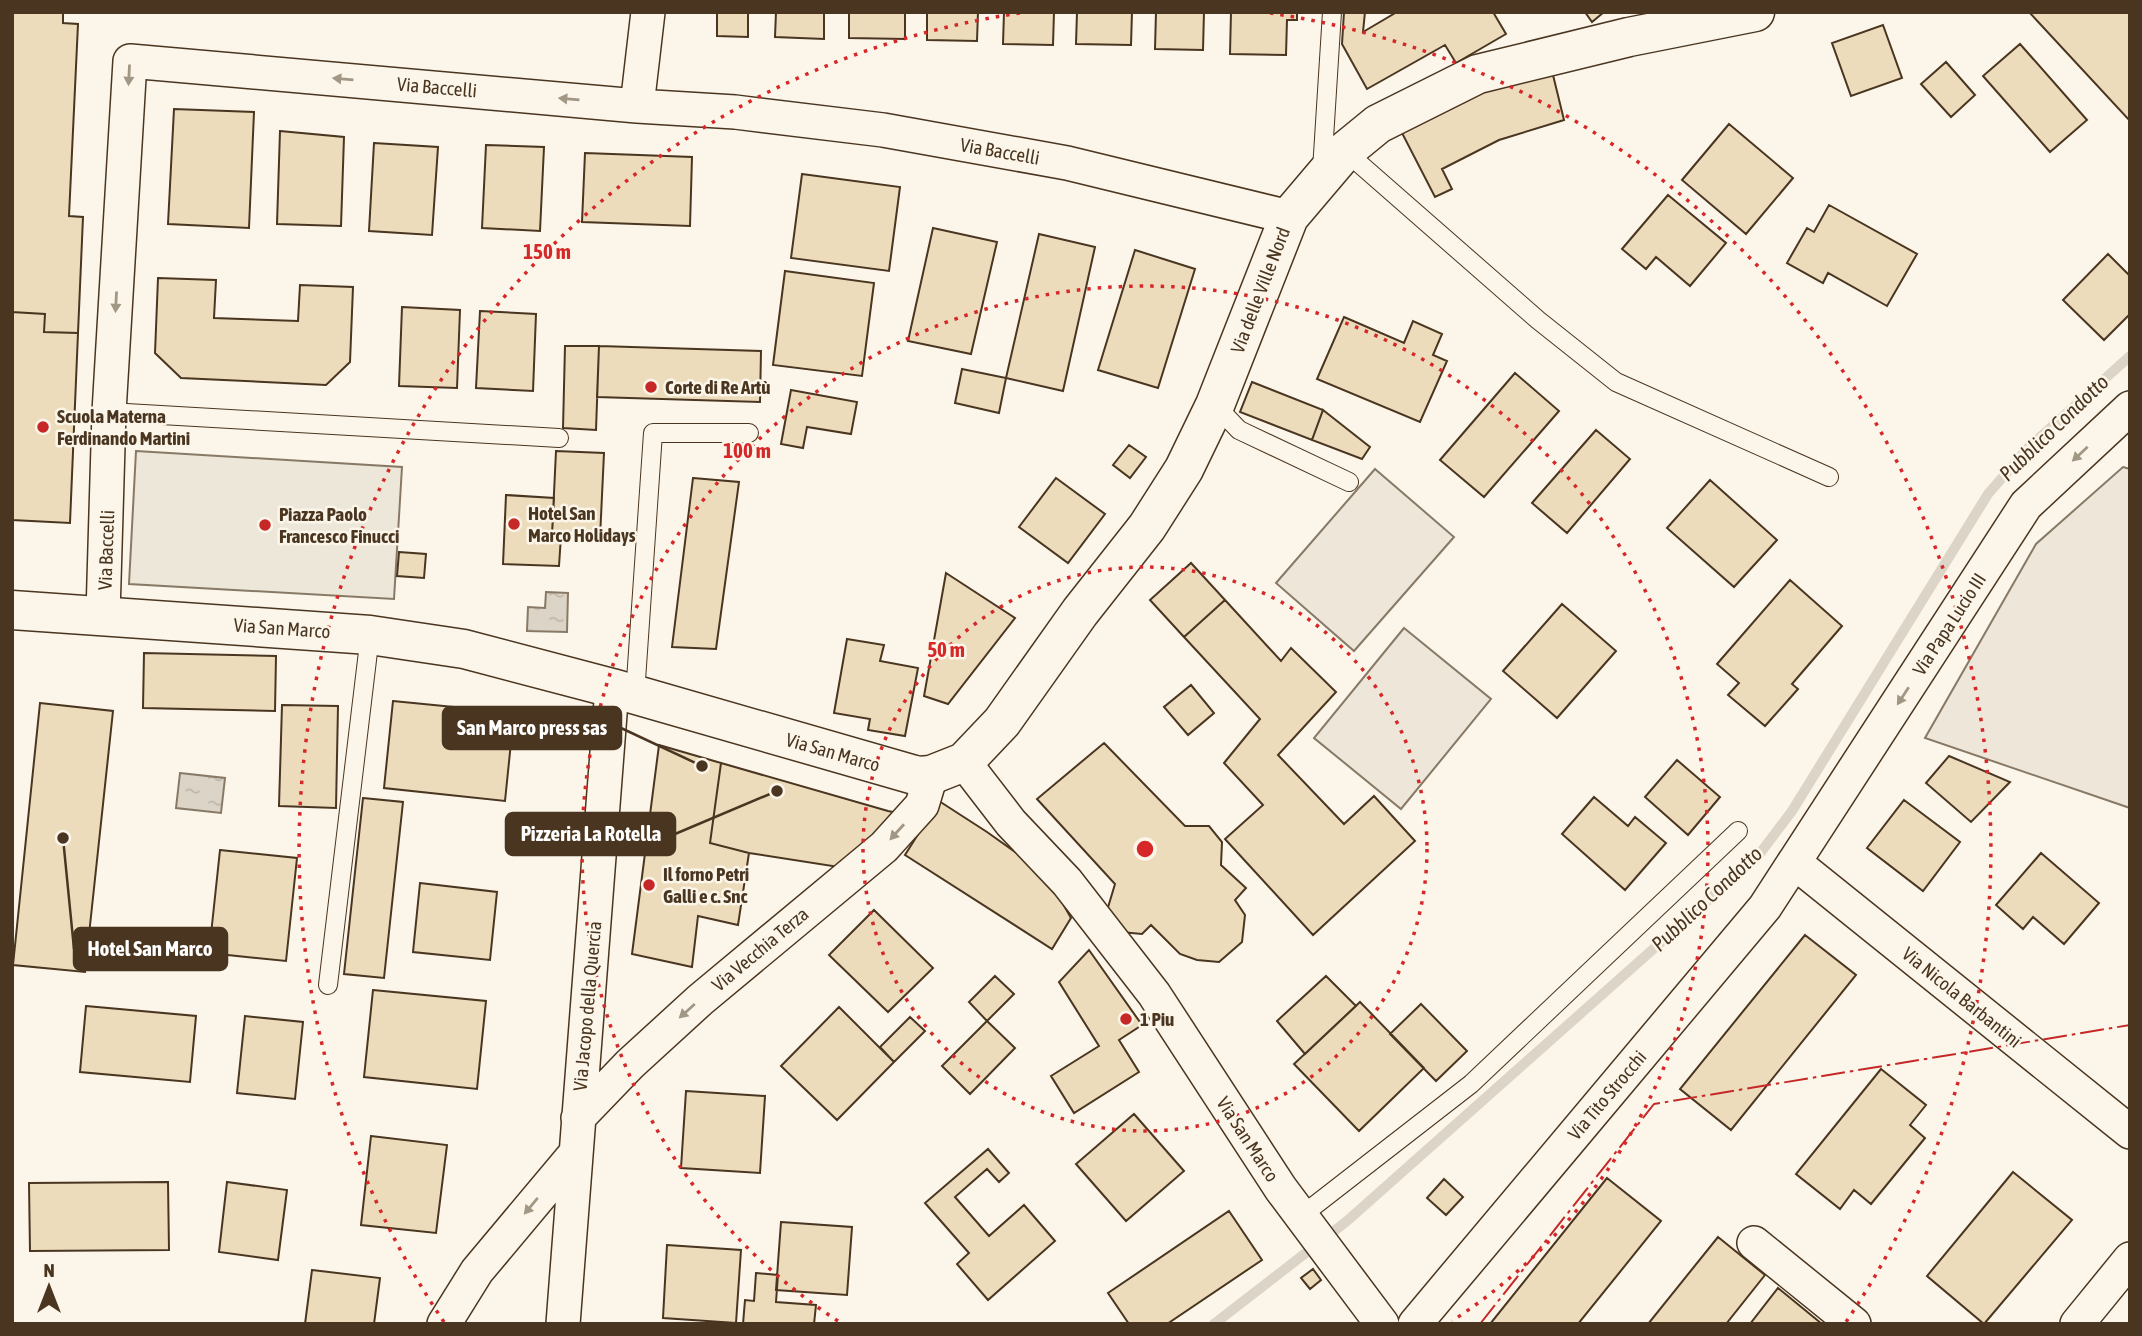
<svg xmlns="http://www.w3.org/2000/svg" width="2142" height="1336" font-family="'Asap Condensed',sans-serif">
  <defs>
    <pattern id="water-ripples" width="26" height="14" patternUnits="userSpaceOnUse" patternTransform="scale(1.75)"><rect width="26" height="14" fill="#dcd4c6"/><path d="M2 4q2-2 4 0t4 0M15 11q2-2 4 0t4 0" fill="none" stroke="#beb7aa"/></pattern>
  </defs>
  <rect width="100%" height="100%" fill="#fbf6e9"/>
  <!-- grass -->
  <path fill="#ede6d9" stroke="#887966" stroke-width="2" d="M2123,467l7,2v339l-205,-70 111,-194z
    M1375,469l79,68 -100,114 -78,-68z
    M1404,628l87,71 -90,110 -87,-71z"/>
  <!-- parking -->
  <path fill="#ede7d9" stroke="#887966" stroke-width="2" d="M136,451l266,16 -8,132 -265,-15z"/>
  <!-- water -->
  <path fill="url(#water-ripples)" stroke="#887966" stroke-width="2" d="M546,592l22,1 -1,39 -40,-1 1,-24 17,1z
    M180,773l45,5 -4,35 -45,-5z"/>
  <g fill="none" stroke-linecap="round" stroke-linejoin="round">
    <!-- stream -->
    <path stroke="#dcd4c6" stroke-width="10" d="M1214,1324l133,-103 411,-365 34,-45 196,-317 40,-46 102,-92"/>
  </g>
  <!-- building -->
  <path fill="#ecdcbc" stroke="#4a3520" stroke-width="2" d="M12,12h51v11l15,1 -9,192 14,1 -5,116 -34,-1 1,-18 -33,-2z
    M717,12h31v25l-31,-1z
    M776,12h48v27l-49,-2z
    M849,12h56v27l-56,-1z
    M927,12h51l-1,29 -50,-1z
    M1004,12h50l-1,33 -50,-1z
    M1077,12h55l-1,33 -55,-1z
    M1156,12h48l-1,38 -48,-1z
    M1231,12h66v8h-10l-1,35 -56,-1z
    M1344,12h21l-2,20 34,-20h96l13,22 -50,29 -11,-18 -78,44 -25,-45z
    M1585,12h19l-12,10z
    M2029,12h101v109z
    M1883,25l19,53 -51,18 -19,-53z
    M2020,44l67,76 -37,32 -67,-76z
    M1946,62l29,33 -24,22 -30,-33z
    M1553,75l11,45 -65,20 -57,29 10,20 -17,8 -33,-64 80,-42z
    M174,109l80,3 -5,116 -81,-4z
    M1729,124l64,54 -47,56 -64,-54z
    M280,131l64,6 -3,89 -64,-2z
    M374,143l64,4 -6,88 -63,-4z
    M486,145l58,2 -4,84 -58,-3z
    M585,153l107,4 -2,69 -108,-4z
    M802,174l98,13 -11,84 -98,-13z
    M1668,195l58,48 -36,43 -34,-29 -10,12 -24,-20z
    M1829,205l88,49 -30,52 -59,-33 -5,10 -36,-20 20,-35 7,4z
    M933,228l64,14 -26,112 -63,-13z
    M1039,234l56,13 -32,144 -57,-13z
    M1135,250l60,19 -37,119 -60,-18z
    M2108,254l22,22v38l-26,26 -41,-40z
    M785,271l89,12 -12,93 -89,-11z
    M158,278l58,2 -2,38 84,3 2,-36 53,2 -3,75 -24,23 -145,-7 -26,-25z
    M402,307l58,3 -3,78 -58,-2z
    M480,311l56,3 -3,77 -57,-3z
    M12,312l33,2 -1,18 34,1 -8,190 -58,-3z
    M1344,317l60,26 9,-22 29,13 -9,21 14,6 -27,61 -103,-43z
    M565,346h34l-3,84 -33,-2z
    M599,346l162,5 -1,51 -163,-5z
    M962,369l44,9 -7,35 -44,-10z
    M1515,373l44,38 -75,86 -44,-37z
    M1252,382l71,28 -11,30 -72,-28z
    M791,390l66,12 -6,32 -44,-7 -4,21 -22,-4z
    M1323,410l47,37 -8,12 -50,-19z
    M1596,430l34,29 -63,74 -35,-30z
    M1129,445l17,12 -16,21 -17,-13z
    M556,451l48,2 -4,85 -48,-3z
    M693,478l46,4 -23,167 -44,-2z
    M1056,478l49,36 -37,49 -49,-36z
    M1710,480l67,60 -43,47 -67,-59z
    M506,495l48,3 -2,37 9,1 -2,30 -56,-2z
    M399,552l27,2 -2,24 -27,-2z
    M1191,563l34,37 -41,37 -34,-37z
    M946,573l69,45 -67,86 -24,-8z
    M1790,580l52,46 -50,58 6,5 -33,37 -37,-31 11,-12 -22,-19z
    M1225,600l56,61 10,-13 45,44 -58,63 66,69 30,-28 41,45 -102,94 -88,-96 38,-34 -39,-42 36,-44 -76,-82z
    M1562,604l54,47 -59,67 -54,-47z
    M847,639l37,6 -4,16 38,7 -13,68 -37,-6 2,-11 -36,-6z
    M144,653l132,3 -1,55 -132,-3z
    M1191,685l23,28 -26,22 -24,-28z
    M393,701l121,12 -9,88 -121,-13z
    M40,703l73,8 -28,261 -72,-7z
    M282,705l56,1 -2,102 -57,-2z
    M1104,743l81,83h24l13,16 -1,23 25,23 -11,12 10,15 -3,27 -23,20 -22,-2 -17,-6 -29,-29 -9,9 -21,-2 -15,-18 9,-30 -78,-85z
    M659,745l62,18 -11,80 39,10 -11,72 -40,-9 -6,51 -60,-13z
    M1949,756l61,26 -39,40 -45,-39z
    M1677,760l43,37 -32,38 -43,-38z
    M721,763l167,48 10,2 -53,55 -96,-15 -39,-10z
    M1594,797l34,29 7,-9 31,26 -41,47 -63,-56z
    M363,798l40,4 -19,176 -40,-4z
    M1904,800l56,42 -37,49 -56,-43z
    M939,801l48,31 59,42 25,44 -19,31 -147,-94z
    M220,850l77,8 -11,103 -77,-8z
    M2041,853l58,50 -35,41 -31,-27 -10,12 -27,-24z
    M420,883l77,9 -7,68 -77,-8z
    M874,910l59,58 -45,44 -59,-57z
    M1805,935l51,40 -125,155 -51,-41z
    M1089,950l53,75 -23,15 20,32 -65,41 -23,-37 48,-30 -40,-64z
    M995,976l19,18 -27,27 -18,-19z
    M1326,976l30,30 -51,48 -28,-33z
    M373,990l113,11 -9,88 -113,-12z
    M1360,1002l64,66 -65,63 -65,-67z
    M1421,1004l46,47 -31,30 -46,-47z
    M86,1006l110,10 -6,66 -110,-10z
    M839,1007l55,55 -57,58 -56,-54z
    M245,1016l58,6 -8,77 -58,-6z
    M910,1017l15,14 -31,31 -14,-15z
    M987,1021l28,27 -45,46 -28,-28z
    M1881,1069l45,36 -16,20 15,13 -54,66 -17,-14 -14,19 -44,-35z
    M686,1091l79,5 -5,77 -79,-5z
    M1134,1114l50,57 -58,50 -50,-57z
    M371,1136l76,9 -11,88 -75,-8z
    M988,1149l21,24 -10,9 -12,-13 -32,28 34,39 35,-31 31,36 -67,59 -31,-36 12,-11 -44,-50z
    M2013,1172l59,48 -88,104 -57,-48z
    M1607,1178l54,43 -83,103h-88z
    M1444,1179l19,18 -17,18 -19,-17z
    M168,1182l1,68 -139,1 -1,-68z
    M227,1182l60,8 -9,70 -59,-8z
    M1229,1211l33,49 -95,64h-38l-21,-31z
    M781,1222l71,5 -5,68 -71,-5z
    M1718,1237l47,38 -39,49h-78z
    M667,1245l74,5 -5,73 -73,-5z
    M1313,1269l8,11 -11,9 -9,-11z
    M312,1270l68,8 -6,46h-69z
    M756,1273l22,2 -2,27 40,3 -2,19h-71l2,-24 9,1z
    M1778,1288l44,36h-72z"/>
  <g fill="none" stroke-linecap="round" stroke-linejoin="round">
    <!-- lane casing -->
    <g stroke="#4a3520" stroke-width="20">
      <path id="lane" d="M1345,151l193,169 78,62 213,95
        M1322,170l10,-158
        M1215,405l24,25 110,52
        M109,412l450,26
        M635,695l18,-262h96
        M328,985l42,-350
        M1301,1216l170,-132 267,-253"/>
    </g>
    <!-- street casing -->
    <g stroke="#4a3520" stroke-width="36">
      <path id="street" d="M637,106l11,-94
        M103,614l6,-202 21,-351 507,45 98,6 148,18 184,33 222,54
        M964,762l47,61 56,59 87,112 127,195 101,135
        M1794,862l336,270
        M578,1118l52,-54 70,-64 184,-153 38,-42 9,-30
        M1754,1243l100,81
        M444,1324l33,-53 98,-117
        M563,1324l49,-636
        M1415,1324l350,-417 261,-402 104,-97
        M2077,1324l53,-65"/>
    </g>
    <!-- secondary casing -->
    <g stroke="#4a3520" stroke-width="41">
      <path id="secondary" d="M12,610l358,25 94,14 148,39 306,88 13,-1 33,-13 38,-40 78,-110 67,-85 37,-58 31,-64 74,-188 56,-66 33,-27 100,-50 151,-37 126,-25"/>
    </g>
    <!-- lane -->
    <use href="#lane" stroke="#fbf6e9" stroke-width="18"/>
    <!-- street -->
    <use href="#street" stroke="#fbf6e9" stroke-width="33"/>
    <!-- secondary -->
    <use href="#secondary" stroke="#fbf6e9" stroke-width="38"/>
    <!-- power -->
    <path stroke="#c62828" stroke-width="2" stroke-dasharray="24 5 3.5 5" stroke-linecap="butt" d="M1480,1324l174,-220 476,-79"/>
  </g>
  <!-- one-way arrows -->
  <defs><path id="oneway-solid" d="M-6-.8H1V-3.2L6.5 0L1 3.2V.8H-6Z" transform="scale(1.75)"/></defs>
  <g fill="#a29684">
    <use href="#oneway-solid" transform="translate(129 75) rotate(93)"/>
    <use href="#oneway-solid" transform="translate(343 79) rotate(-175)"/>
    <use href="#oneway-solid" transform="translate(569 99) rotate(-175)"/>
    <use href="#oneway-solid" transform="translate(116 302) rotate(93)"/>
    <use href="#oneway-solid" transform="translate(2080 454) rotate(137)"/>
    <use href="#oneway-solid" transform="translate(1903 696) rotate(123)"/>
    <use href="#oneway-solid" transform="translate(897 832) rotate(132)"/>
    <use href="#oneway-solid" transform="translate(687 1011) rotate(138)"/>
    <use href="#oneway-solid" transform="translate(531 1206) rotate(130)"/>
  </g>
  <!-- distance rings -->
  <g fill="none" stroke="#d62828" stroke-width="3.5" stroke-dasharray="3.5 7">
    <circle cx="1145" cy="849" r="282"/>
    <path d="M838 1321A563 563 0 1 1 1452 1321"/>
    <path d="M444 1322A845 845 0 0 1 1020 13M1270 13A845 845 0 0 1 1846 1322"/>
  </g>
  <!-- markers -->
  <g fill="#c62828" stroke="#fbf6e9" stroke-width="2.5">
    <circle cx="651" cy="387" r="7"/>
    <circle cx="43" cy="427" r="7"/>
    <circle cx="514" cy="524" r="7"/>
    <circle cx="265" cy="525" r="7"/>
    <circle cx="649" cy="885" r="7"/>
    <circle cx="1126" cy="1019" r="7"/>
  </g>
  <g text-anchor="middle" stroke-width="5" stroke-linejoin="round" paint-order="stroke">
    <!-- street labels -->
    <g font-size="19" fill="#4a3520" stroke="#fbf6e9">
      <text transform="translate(437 87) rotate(5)" y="7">Via Baccelli</text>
      <text transform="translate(1000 151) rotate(10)" y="7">Via Baccelli</text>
      <text transform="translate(1260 290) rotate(-69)" y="7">Via delle Ville Nord</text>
      <text transform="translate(106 550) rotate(-88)" y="7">Via Baccelli</text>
      <text transform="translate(1949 624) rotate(-57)" y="7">Via Papa Lucio III</text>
      <text transform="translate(282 628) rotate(4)" y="7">Via San Marco</text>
      <text transform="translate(833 752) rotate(16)" y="7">Via San Marco</text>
      <text transform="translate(760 949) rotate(-40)" y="7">Via Vecchia Terza</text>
      <text transform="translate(1962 997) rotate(39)" y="7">Via Nicola Barbantini</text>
      <text transform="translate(587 1006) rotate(-85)" y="7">Via Jacopo della Quercia</text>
      <text transform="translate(1607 1095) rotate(-50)" y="7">Via Tito Strocchi</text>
      <text transform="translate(1248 1139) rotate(57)" y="7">Via San Marco</text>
    </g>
    <!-- poi labels -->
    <g font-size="19" font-weight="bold" fill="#4a3520" stroke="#fbf6e9" text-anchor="start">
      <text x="665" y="394">Corte di Re Artù</text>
      <text x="57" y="423">Scuola Materna<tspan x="57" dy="22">Ferdinando Martini</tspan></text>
      <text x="528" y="520">Hotel San<tspan x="528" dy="22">Marco Holidays</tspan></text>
      <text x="279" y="521">Piazza Paolo<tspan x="279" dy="22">Francesco Finucci</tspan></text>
      <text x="663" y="881">Il forno Petri<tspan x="663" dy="22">Galli e c. Snc</tspan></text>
      <text x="1140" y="1026">1 Piu</text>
    </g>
    <!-- water labels -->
    <g font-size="21" font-style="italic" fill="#4a3520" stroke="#fbf6e9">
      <text transform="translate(2054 428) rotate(-44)" y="7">Pubblico Condotto</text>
      <text transform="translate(1707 899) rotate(-43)" y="7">Pubblico Condotto</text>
    </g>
  </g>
  <circle cx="1145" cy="849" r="10" fill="#d62828" stroke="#fbf6e9" stroke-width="3.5"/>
  <g font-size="21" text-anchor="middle" font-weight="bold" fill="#d62828" stroke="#fbf6e9" stroke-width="5" stroke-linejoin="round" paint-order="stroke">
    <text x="547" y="259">150 m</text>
    <text x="747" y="458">100 m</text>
    <text x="946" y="657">50 m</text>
  </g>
  <!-- callouts -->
  <path fill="none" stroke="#4a3520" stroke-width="2.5" d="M702 766L621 728M777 791L675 834M63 838L74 949"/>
  <g fill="#4a3520" stroke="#fbf6e9" stroke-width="2.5">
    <circle cx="702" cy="766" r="7"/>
    <circle cx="777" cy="791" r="7"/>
    <circle cx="63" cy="838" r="7"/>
  </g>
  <g fill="#4a3520" stroke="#4a3520" stroke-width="2.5">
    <rect x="443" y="707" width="178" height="42" rx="7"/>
    <rect x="506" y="813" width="169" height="42" rx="7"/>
    <rect x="74" y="928" width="153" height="42" rx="7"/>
  </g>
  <g font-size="21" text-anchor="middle" font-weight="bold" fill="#fff">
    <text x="532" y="735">San Marco press sas</text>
    <text x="591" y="841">Pizzeria La Rotella</text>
    <text x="150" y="956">Hotel San Marco</text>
  </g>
  <!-- border -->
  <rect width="2142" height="1336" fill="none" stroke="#4a3520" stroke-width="28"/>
  <!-- north arrow -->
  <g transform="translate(49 1287)" stroke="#fbf6e9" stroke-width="5" paint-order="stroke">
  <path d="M0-5L12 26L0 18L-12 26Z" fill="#4a3520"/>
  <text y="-10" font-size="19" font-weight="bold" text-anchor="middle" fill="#4a3520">N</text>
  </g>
</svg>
